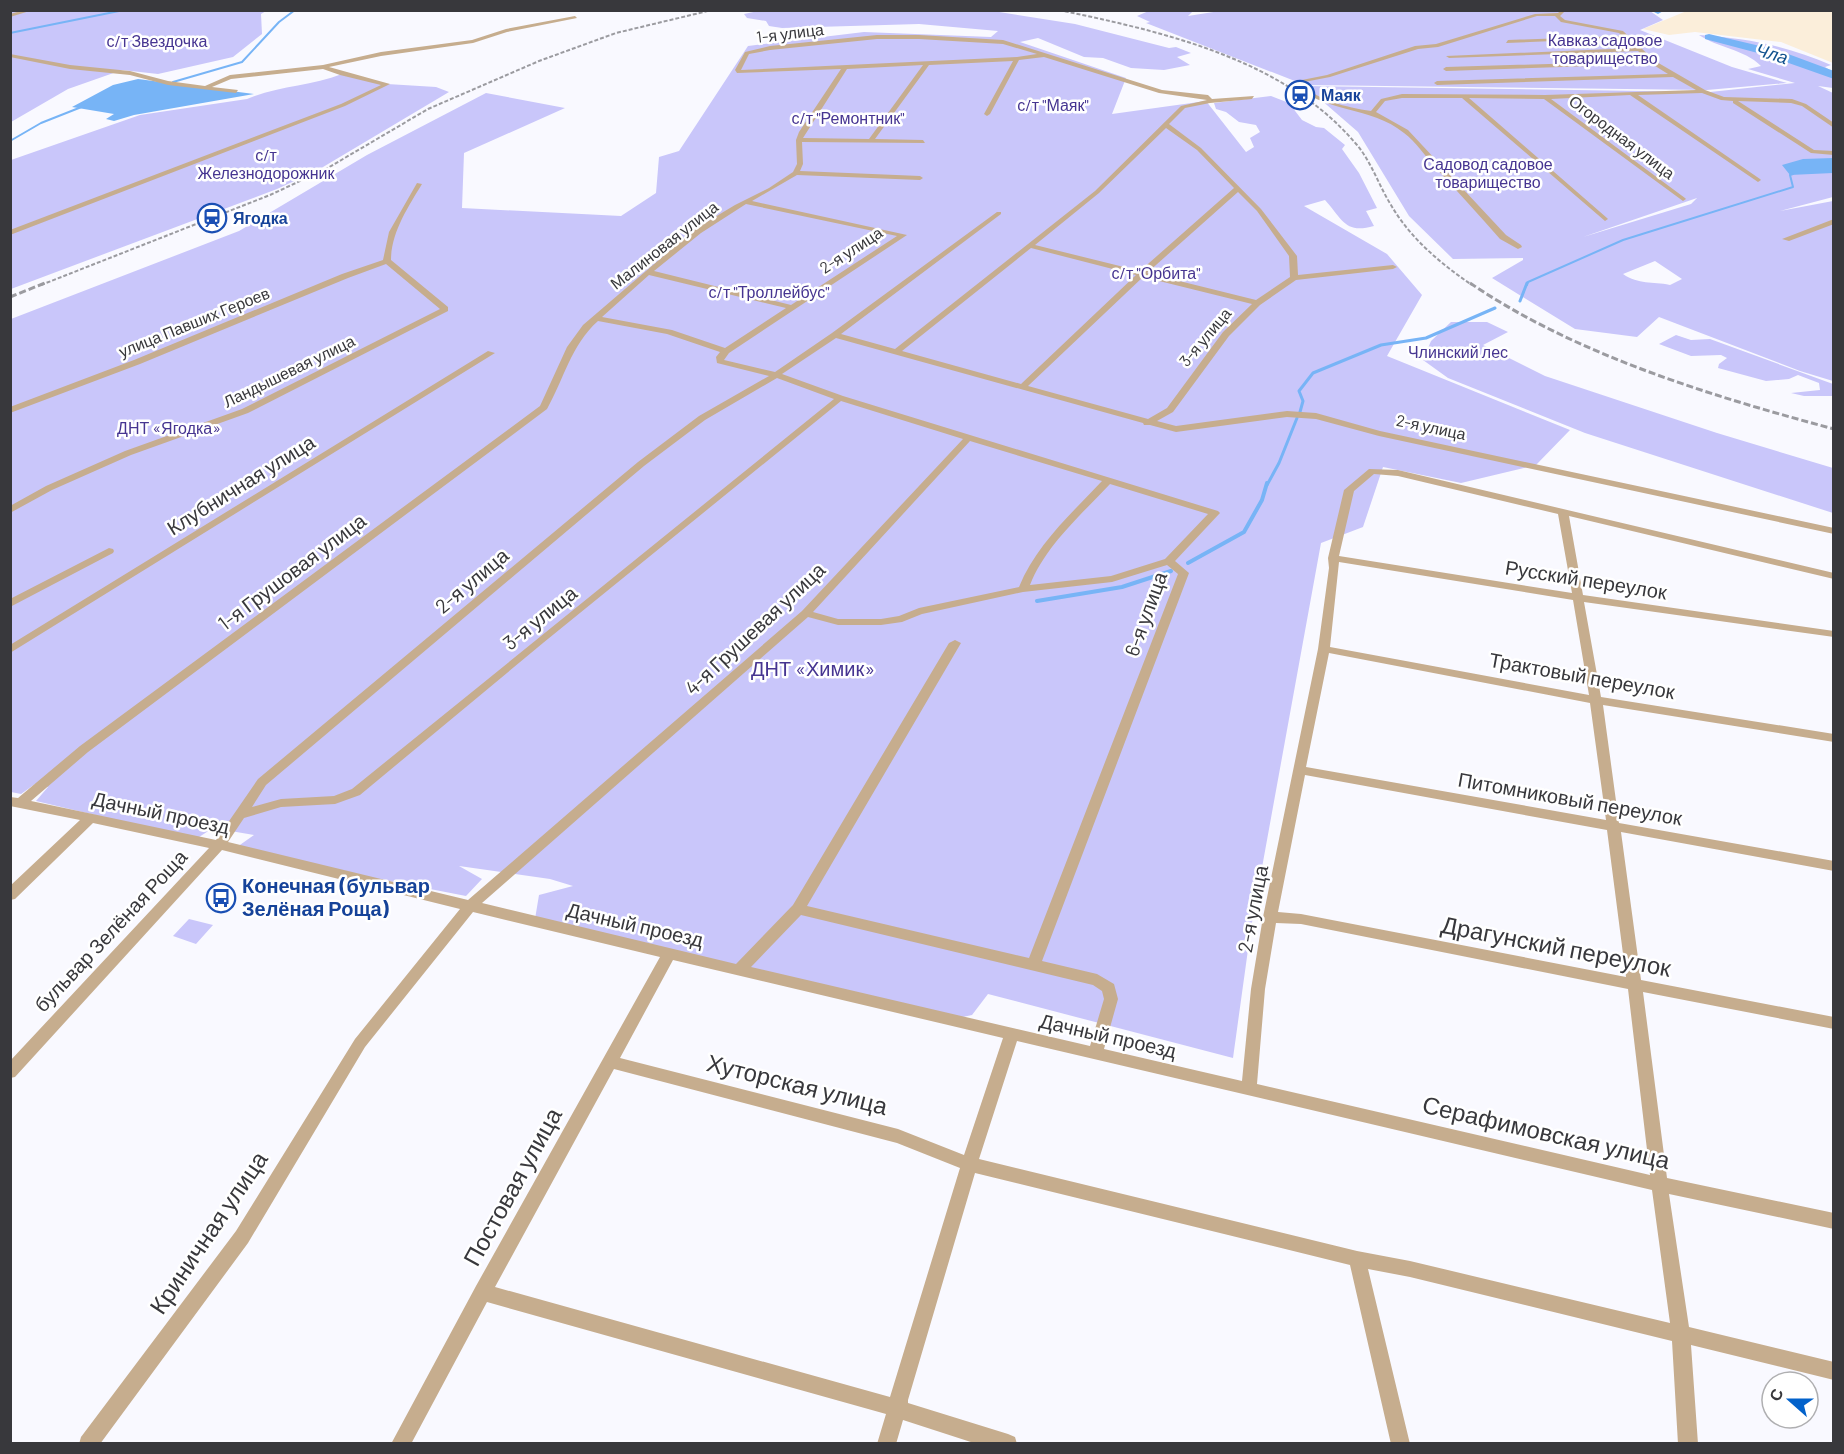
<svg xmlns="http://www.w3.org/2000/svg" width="1844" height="1454" font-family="Barlow,sans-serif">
  <rect width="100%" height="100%" fill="#f9f9ff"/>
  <!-- industrial -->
  <path fill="#fbeeda" d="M1689,10l144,1v52l-52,-21 -86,-10 -26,3 -26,-6z"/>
  <!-- green -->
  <path fill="#c9c6fa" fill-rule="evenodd" d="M763,10l230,1 82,13 94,24 7,-1 15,6 -14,4 13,8 -26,5 -33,-2 -28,-10 -19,-1 -46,-19 -18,4 106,36 -14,36 94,-13 40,51 8,-5 -4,-9 10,-6 -4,-7 -17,-3 -13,-10 -10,-3 -2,-6 57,-7 18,7 13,17 14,7 8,1 21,17 -3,4 17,24 18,35 -11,3 8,15c-29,8 -31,-6 -49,-26l-21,6 83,48 35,41 -35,61 183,74 -34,35 -75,18 -78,-16 -20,60 -42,16 -70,385 -18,130 -245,-64 -16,21 -14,3 -423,-99 4,-24 34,-9 -23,-7 -91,-13 23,13 -16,17 -226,-44 -3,-5 17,-12 -41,-7 -17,11 -160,-38 12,-14 -13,-3 -14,10 -10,-2v-473l228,-88 128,-76 119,-62 79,15 -101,45 -2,55 159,8 35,-23 3,-36 20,-6 69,-105 116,-14 127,5 7,-6 -79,-7 -137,4 -13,-2 -3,-5 -19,-3 -3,-4z
    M1151,10l42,1 -5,5 38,-6 424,1 13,9 -23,10 92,37 55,16 -80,7 -402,-5 -159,-62 4,-1 -13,-6z
    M10,11h256l-5,3 1,20 -29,23 -75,17 -36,-4 -54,19 -57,33z
    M1699,35c47,3 89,11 132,30l-6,2 8,5v16l-15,-2 15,7v70l-14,10h14v24l-53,14 53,-10v180l-33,-10 -141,-54 -22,20 -62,-8 -83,-51 31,-18v-2l-70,1 -44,-43 -51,-84 -53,-46 405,6 85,-9 -47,-14 13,-3c-17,-17 -43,-18 -62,-31zM1697,198l-6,6 -108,33zM1655,261l27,18 -12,6c-18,-4 -31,0 -47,-11z
    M342,74l45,10 49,3 13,5 -131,78 -41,19 -266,100v-129l129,-45 107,-16c30,-13 64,-13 95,-25z
    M1451,322h36l21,10 -25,13 62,31 172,57 116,35v45l-248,-80 -137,-55 -25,-18 8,-19z
    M1676,335l15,5 19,-1 123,45v12h-29l-13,-3 29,-3 -1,-7 -21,-8 -9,4 -23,2 -48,-13 1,-4 8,-6 -6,-3 -30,1 -32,-12z
    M189,919l24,6 -17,19 -23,-8z"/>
  <!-- water -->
  <path fill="#77b4f6" d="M138,79l116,15 -120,21 -20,6 -8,-2 8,-5 -42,-7 41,-22z
    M1833,158v15l-43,2 -8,-10 21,-6z"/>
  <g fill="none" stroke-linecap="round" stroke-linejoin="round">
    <!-- stream-far2 -->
    <path stroke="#77b4f6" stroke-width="2" d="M10,33l114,-23
      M173,82l69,-20 37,-40 16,-12
      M10,141l31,-18 43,-17
      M1527,285l1,-3 95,-42 170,-53 -3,-12 3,-1"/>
    <!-- stream-far1 -->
    <path stroke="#77b4f6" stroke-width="3" d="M1520,301l7,-18
      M1300,412l3,-11 -4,-10 14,-18 68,-28 45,-7 69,-30
      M1267,485l12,-22 18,-45"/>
    <!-- stream -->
    <path stroke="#77b4f6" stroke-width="4" d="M1188,563l56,-31 18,-32 5,-17
      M1037,601l85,-14 49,-16"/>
    <!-- river -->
    <path fill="#77b4f6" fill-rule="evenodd" d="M1665,10l-7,4 -6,-3 1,-1z
      M1709,34l68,16 57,21v8l-65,-23 -64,-17v-4z"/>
    <!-- street -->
    <path fill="#c6ad8e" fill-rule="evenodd" d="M24,10h9l-23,7v-3z
      M1561,10l4,1 -5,5 5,4 58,11 32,30 50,29 19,7 68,2 14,5 28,19v5l-32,-22 -11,-3 -53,-2 76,49 20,1v4l-23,-2 -78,-50v-2l-12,-1 -19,-7 -64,2 122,84 1,1 -3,2 -128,-87 -79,4 134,99 1,1 -3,2 -139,-102 -75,-1 138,120 1,1 -3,2 -143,-123h-60l-17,3 -9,11 32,18 98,105 15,10 1,2 -4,2 -18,-10c-21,-24 -43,-48 -65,-72 -10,-11 -19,-25 -31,-34 -34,-28 -81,-19 -112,-51l35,-7 88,-29 21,-2 99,-30 23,-1zM1537,16h18l6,6 58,11 3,3 -114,4 -2,3 119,-5 10,10 -189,8 3,2 189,-7 10,10 -202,6 -3,2 3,2 206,-7 16,10 -231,7 -3,2 3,2 236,-8 23,13 -151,5 -143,-1 -21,5 -10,12c-26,-4 -51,-10 -72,-28l31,-6 88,-28 20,-2z
      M575,16l2,2 -70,14 -34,11 -92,13 -52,11 61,17 -45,22 -335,129v-5l331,-126 40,-19 -41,-10 -17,-6 -92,10 -19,8 26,3 -2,3 -68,-8 -38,-10 -60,-6 -60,-12v-3l60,11 60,6 38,10 37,5 25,-11 93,-10 58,-13 91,-12 34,-11z
      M877,35h42l84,5 159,50 46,5 4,4 42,-3 -2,3 -42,4 -25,5 -16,16 32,24 60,61 36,47 1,19 95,-10 4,2 -4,2 -97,11 -36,25 -31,31 -56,76 -16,9 19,5 111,-15 29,2 64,18 454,97v6l-455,-98 -63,-17 -29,-2 -111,15 -26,-7h-6l-1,-2 -307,-85 -54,36 61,22 375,115 2,2 -45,48 14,12 -147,388 55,13 17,10 4,15 -14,50 138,32 9,-92 12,-72 55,-268 11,-81 -1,-10 16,-68 25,-21 29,1 436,103v6l-265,-63 14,79 251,36v6l-250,-35 17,95 233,37v8l-231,-37 16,118 215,38v10l-213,-39 20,148 193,37v12l-191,-37 24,186 167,35v16l-165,-35 20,133 145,35v18l-143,-35 7,99h-20l-6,-103 -262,-64 -42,-8 42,175h-19l-41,-179 -375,-92 -67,227v3l100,31 7,3 2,7h-40l-74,-24 -7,24h-19l9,-30 -399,-112 -76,142h-20l85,-158 184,-329 -187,-45 -108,135 -117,196 -148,201h-21l2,-7 155,-206 119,-192 105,-130 -238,-59 -207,227 -5,1v-17l199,-213 -116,-25 -78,76 -5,1v-14l70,-66 -70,-14v-9l8,1 62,-52 460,-340 27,-59 16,-22 112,-96 40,-24 34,-17 24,-16 4,-8 -1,-24 3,-8 42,-63 -104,4 -2,-3 10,-18 25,-6zM877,39h42l84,5 34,10 -20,3 -276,13 8,-16 21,-4zM1044,57l115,36 48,7 -26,6 -86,85 -200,158 -54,-15 160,-120v-2h-4l-165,121 -57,39 -51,-12 5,-7 178,-118 -155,-34 45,-26 123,5 3,-2 -3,-2 -120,-5 3,-7 -1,-22 123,1 -2,-3 -48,-1 54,-74 84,-4 -29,53 3,2 3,-2 29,-54zM923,65l-54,74 -66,-1 44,-69zM1166,128l31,22 37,38 -94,83 -105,-26 64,-52zM1238,192l19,19 32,45 1,21 -34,23 -109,-27zM746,204l151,32 -106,69 -137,-34 47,-38zM1031,248l105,27 -115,109 -119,-33zM649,275l137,33 -61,40 -53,-18 -70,-13zM1143,277l109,27 -29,28 -56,76 -19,11 -120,-33zM598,321l69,13 53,18 -4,5 1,6 52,13 -70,40 -61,46 -380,317 -42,61 -185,-39 57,-49 459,-343c17,-30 24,-64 51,-88zM777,378l57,21 -482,390 -18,7 -53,3 -29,8 14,-22 378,-319 61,-46zM841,401l122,38 -161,172 -334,289 -240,-58 16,-24 37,-11 54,-3 25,-9 183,-152zM970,441l132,40c-31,33 -66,64 -83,106l-100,21 -20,8 -18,3h-43l-25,-7zM1374,474l24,2 160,38 14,79 -233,-37 15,-65zM1110,484l98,30 -43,45 -54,17 -81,9c16,-40 51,-70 80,-101zM1339,562l234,38 16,95 -259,-48zM1167,565l11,9 -149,384 -222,-52 154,-263 -6,-3 -6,3 -156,262 -57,59 -254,-61 326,-286 30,8h43l21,-3 20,-8 101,-22 89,-10zM1329,653l261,50 16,117 -300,-53zM1305,775l302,55 19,147 -325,-63 -23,-2zM801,915l292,70 9,6 2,8 -14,47 -339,-79zM1276,923l25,1 327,65 22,186 -393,-91 8,-95zM673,960l330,78 -39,117 -66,-26 -278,-71zM1017,1041l635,149 18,133 -260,-62 -53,-10 -378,-92zM614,1069l283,74 63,25 -70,229 -395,-110z
      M417,183l5,1c-14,23 -31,49 -31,76l57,47v4l-200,102 -117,42 -79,35 -42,23v-7l36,-20 79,-35 117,-42 198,-100 -54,-45 -38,14 -208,86 -130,49v-6l124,-47 208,-86 41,-14 6,-28z
      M1834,219v5l-45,17 -7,-2z
      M488,351l7,2 -485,300v-8z
      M109,548l4,1 1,2 -1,2 -103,54v-8z"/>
    <!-- rail-far1 -->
    <path stroke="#9b9ba0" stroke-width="2" stroke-dasharray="4 2" stroke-linecap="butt" d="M1059,10c105,22 226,49 298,135 15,18 22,41 34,60 19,33 50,59 81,80
      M41,285l229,-90 56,-26 102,-60 111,-48 77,-28 96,-23"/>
    <!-- rail -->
    <path stroke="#9b9ba0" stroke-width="3" stroke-dasharray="7 3" stroke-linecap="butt" d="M1470,283c106,72 241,113 364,146
      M10,297l35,-14"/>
  </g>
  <!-- icons -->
  <defs>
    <g id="station-ring" transform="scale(1.5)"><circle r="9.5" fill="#fff" stroke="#1a4fb4" stroke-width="1.5"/><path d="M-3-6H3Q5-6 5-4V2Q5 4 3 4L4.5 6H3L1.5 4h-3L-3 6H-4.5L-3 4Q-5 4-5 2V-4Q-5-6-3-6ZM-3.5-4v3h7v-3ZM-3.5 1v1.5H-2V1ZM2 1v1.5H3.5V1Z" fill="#1a4fb4"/></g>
    <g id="bus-ring" transform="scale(1.5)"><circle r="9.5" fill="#fff" stroke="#1a4fb4" stroke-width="1.5"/><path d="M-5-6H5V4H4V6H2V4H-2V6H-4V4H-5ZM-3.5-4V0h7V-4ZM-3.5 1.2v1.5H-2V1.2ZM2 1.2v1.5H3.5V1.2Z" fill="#1a4fb4"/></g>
  </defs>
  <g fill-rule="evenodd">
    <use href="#station-ring" x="1300" y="95"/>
    <use href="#station-ring" x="212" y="218"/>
    <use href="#bus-ring" x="221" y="898"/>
  </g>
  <g text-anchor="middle" stroke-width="5" stroke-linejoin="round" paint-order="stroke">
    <!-- far-street labels -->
    <g font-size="16" fill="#38383c" stroke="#fff">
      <text transform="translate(790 33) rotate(-7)" y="6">1-я улица</text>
      <text transform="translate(1622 137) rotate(37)" y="6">Огородная улица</text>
      <text transform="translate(664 245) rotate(-38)" y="6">Малиновая улица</text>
      <text transform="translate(851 250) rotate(-33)" y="6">2-я улица</text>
      <text transform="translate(194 322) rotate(-22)" y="6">улица Павших Героев</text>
      <text transform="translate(1205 337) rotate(-50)" y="6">3-я улица</text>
      <text transform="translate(289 371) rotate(-26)" y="6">Ландышевая улица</text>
      <text transform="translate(1431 427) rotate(12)" y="6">2-я улица</text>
    </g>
    <!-- far-park labels -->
    <g font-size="16" fill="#463591" stroke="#fff">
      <text x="1605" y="46">Кавказ садовое<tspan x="1605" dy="18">товарищество</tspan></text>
      <text x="157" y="47">с/т Звездочка</text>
      <text x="1053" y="111">с/т "Маяк"</text>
      <text x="848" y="124">с/т "Ремонтник"</text>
      <text x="266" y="161">с/т<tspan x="266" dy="18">Железнодорожник</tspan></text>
      <text x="1488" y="170">Садовод садовое<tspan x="1488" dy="18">товарищество</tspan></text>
      <text x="1156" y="279">с/т "Орбита"</text>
      <text x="769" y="298">с/т "Троллейбус"</text>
      <text x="1458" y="358">Члинский лес</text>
      <text x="169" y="434">ДНТ «Ягодка»</text>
    </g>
    <!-- far-transit labels -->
    <g font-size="16" font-weight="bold" fill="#164399" stroke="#fff" text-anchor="start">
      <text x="1321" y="101">Маяк</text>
      <text x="233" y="224">Ягодка</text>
    </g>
    <!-- far-water labels -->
    <g font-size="18" font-style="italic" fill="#11528d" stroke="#fff">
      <text transform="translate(1772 54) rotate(17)" y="6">Чла</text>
    </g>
    <!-- street labels -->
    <g font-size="20" fill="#38383c" stroke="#fff">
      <text transform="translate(241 485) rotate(-32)" y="7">Клубничная улица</text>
      <text transform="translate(292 572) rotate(-37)" y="7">1-я Грушовая улица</text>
      <text transform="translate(1586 580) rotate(9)" y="7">Русский переулок</text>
      <text transform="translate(472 581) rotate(-40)" y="7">2-я улица</text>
      <text transform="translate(1146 614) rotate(-70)" y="7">6-я улица</text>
      <text transform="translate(540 618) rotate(-39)" y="7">3-я улица</text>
      <text transform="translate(755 629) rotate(-43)" y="7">4-я Грушевая улица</text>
      <text transform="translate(1582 676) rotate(10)" y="7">Трактовый переулок</text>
      <text transform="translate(1570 799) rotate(10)" y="7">Питомниковый переулок</text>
      <text transform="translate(161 813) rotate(12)" y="7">Дачный проезд</text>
      <text transform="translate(1253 909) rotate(-79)" y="7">2-я улица</text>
      <text transform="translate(635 925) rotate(13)" y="7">Дачный проезд</text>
      <text transform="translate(111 931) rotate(-47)" y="7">бульвар Зелёная Роща</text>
      <text transform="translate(1108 1036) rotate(13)" y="7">Дачный проезд</text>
    </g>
    <!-- park labels -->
    <g font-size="20" fill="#463591" stroke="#fff">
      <text x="813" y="676">ДНТ «Химик»</text>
    </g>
    <!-- transit labels -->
    <g font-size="20" font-weight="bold" fill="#164399" stroke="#fff" text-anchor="start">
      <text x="242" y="893">Конечная (бульвар<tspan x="242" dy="23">Зелёная Роща)</tspan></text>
    </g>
    <!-- near-street labels -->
    <g font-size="24" fill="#38383c" stroke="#fff">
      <text transform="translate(1556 947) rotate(11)" y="8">Драгунский переулок</text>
      <text transform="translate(797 1085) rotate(14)" y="8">Хуторская улица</text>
      <text transform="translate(1546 1133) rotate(13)" y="8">Серафимовская улица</text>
      <text transform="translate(513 1187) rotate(-61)" y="8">Постовая улица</text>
      <text transform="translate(209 1233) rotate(-56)" y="8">Криничная улица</text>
    </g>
  </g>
  <!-- border -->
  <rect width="1844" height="1454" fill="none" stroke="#38383c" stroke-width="24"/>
  <!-- north arrow -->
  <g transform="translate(1790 1400) rotate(291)"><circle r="28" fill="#ffffff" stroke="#afafb1" stroke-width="1.5"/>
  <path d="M0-4.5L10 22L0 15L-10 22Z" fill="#0362cb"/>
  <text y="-9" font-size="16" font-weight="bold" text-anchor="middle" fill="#38383c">С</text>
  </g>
</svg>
